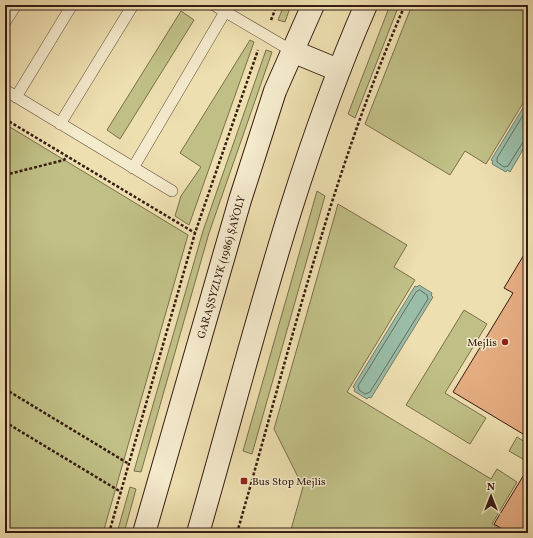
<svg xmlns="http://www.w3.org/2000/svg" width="533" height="538" font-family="Vollkorn,serif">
  <rect width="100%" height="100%" fill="#eedfb0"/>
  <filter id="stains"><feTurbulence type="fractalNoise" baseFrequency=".005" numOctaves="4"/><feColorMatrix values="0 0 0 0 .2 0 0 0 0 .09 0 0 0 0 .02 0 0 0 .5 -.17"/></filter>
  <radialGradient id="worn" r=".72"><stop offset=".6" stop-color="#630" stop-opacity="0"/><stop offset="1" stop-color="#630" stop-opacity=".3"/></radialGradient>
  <!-- green -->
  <path fill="#c0c086" stroke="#7b6e4c" d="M284,5h7l-6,17 -7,-2z
    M390,5h9l-44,113 -7,-4z
    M412,5h116v90l-42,69 -21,-13 -15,24 -85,-51z
    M181,11l13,9 -74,119 -13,-9z
    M250,40l4,2 -65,183 -14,-9 6,-20 20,-29 -21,-14z
    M266,50l6,2 -63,181 -68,239 -7,-1 69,-240z
    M5,124l183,111 -85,298h-98z
    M317,191l8,5 -73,258 -9,-3z
    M338,204l69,41 -13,22 21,13 -68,112 144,87 6,-10 20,13 -25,42 14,9h-216l13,-46 -29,-58z
    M464,310l23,14 -42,69 41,25 -16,26 -64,-39z
    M517,437l11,7v18l-19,-11z
    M130,487l6,2 -12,44h-7z"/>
  <!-- water -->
  <path fill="#9abda8" stroke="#727d6c" d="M528,100v41l-18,31 -3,-2 -1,2 -14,-8 1,-3 -2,-1z
    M419,285l13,8 -1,2 2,2 -62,101 -2,-1 -2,2 -13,-8 1,-2 -2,-2 62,-101 2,1z"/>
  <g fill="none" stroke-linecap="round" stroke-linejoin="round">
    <!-- shore -->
    <path stroke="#686c5d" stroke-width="1" d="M528,107l-31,51v4l7,5 4,-1 15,-24 5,-2
      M420,290l7,5 1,4 -58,93 -5,2 -6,-4 -1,-4 58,-94z"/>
  </g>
  <!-- building -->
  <path fill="#e5ad82" stroke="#361c12" d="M528,248v189l-75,-45 60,-99 -9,-5z
    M528,468v65h-19l-15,-9z"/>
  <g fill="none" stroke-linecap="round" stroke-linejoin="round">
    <!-- lane casing -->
    <g stroke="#644d3a" stroke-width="12">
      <path id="lane" d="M214,5l78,46
        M5,22l11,-17
        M5,90l167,101
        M16,97l56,-92
        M60,124l73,-119
        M133,168l96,-163"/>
    </g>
    <!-- secondary casing -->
    <g stroke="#361c12" stroke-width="24">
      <g id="secondary">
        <path d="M292,51l46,19"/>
        <path id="s1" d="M144,533l96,-333 35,-109 38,-86"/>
        <path d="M198,533c51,-177 94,-359 168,-528"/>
      </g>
    </g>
    <!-- path -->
    <path stroke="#361c12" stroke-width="2.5" stroke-dasharray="3 2" stroke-linecap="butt" d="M271,20l6,-15
      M5,119l190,114
      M5,175l59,-15 3,-4
      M5,389l124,75
      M5,422l116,70
      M109,533l86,-300 63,-183
      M237,533c51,-177 94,-359 168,-528"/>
    <!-- lane -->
    <use href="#lane" stroke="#f4eacc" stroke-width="11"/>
    <!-- secondary -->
    <use href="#secondary" stroke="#f4eacc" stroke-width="22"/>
  </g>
  <!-- markers -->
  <g fill="#8f2418" stroke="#f4eacc" stroke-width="1.5">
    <circle cx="505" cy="342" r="4"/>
    <rect x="240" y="477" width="8" height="8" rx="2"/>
  </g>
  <g text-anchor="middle" stroke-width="3" stroke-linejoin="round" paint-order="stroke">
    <!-- street labels -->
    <g font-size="11" fill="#361c12" stroke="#f4eacc">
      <text dy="4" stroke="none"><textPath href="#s1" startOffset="277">GARAŞSYZLYK (1986) ŞAÝOLY</textPath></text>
    </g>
    <!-- poi labels -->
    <g font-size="11" fill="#361c12" stroke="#f4eacc" text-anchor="end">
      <text x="497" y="346">Mejlis</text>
      <text x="252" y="485" text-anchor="start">Bus Stop Mejlis</text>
    </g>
  </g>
  <!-- margin -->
  <rect width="533" height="538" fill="none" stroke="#eedfb0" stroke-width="20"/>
  <rect x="6" y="6" width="521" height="526" fill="none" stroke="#361c12" stroke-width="2"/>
  <rect x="10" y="10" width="513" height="518" fill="none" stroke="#361c12"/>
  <!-- north arrow -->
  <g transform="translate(491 496)" stroke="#f4eacc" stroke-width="3" paint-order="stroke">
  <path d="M0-3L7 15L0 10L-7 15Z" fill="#361c12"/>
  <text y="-6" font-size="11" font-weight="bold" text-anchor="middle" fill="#361c12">N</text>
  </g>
  <rect width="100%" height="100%" filter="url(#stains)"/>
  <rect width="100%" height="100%" fill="url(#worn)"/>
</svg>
